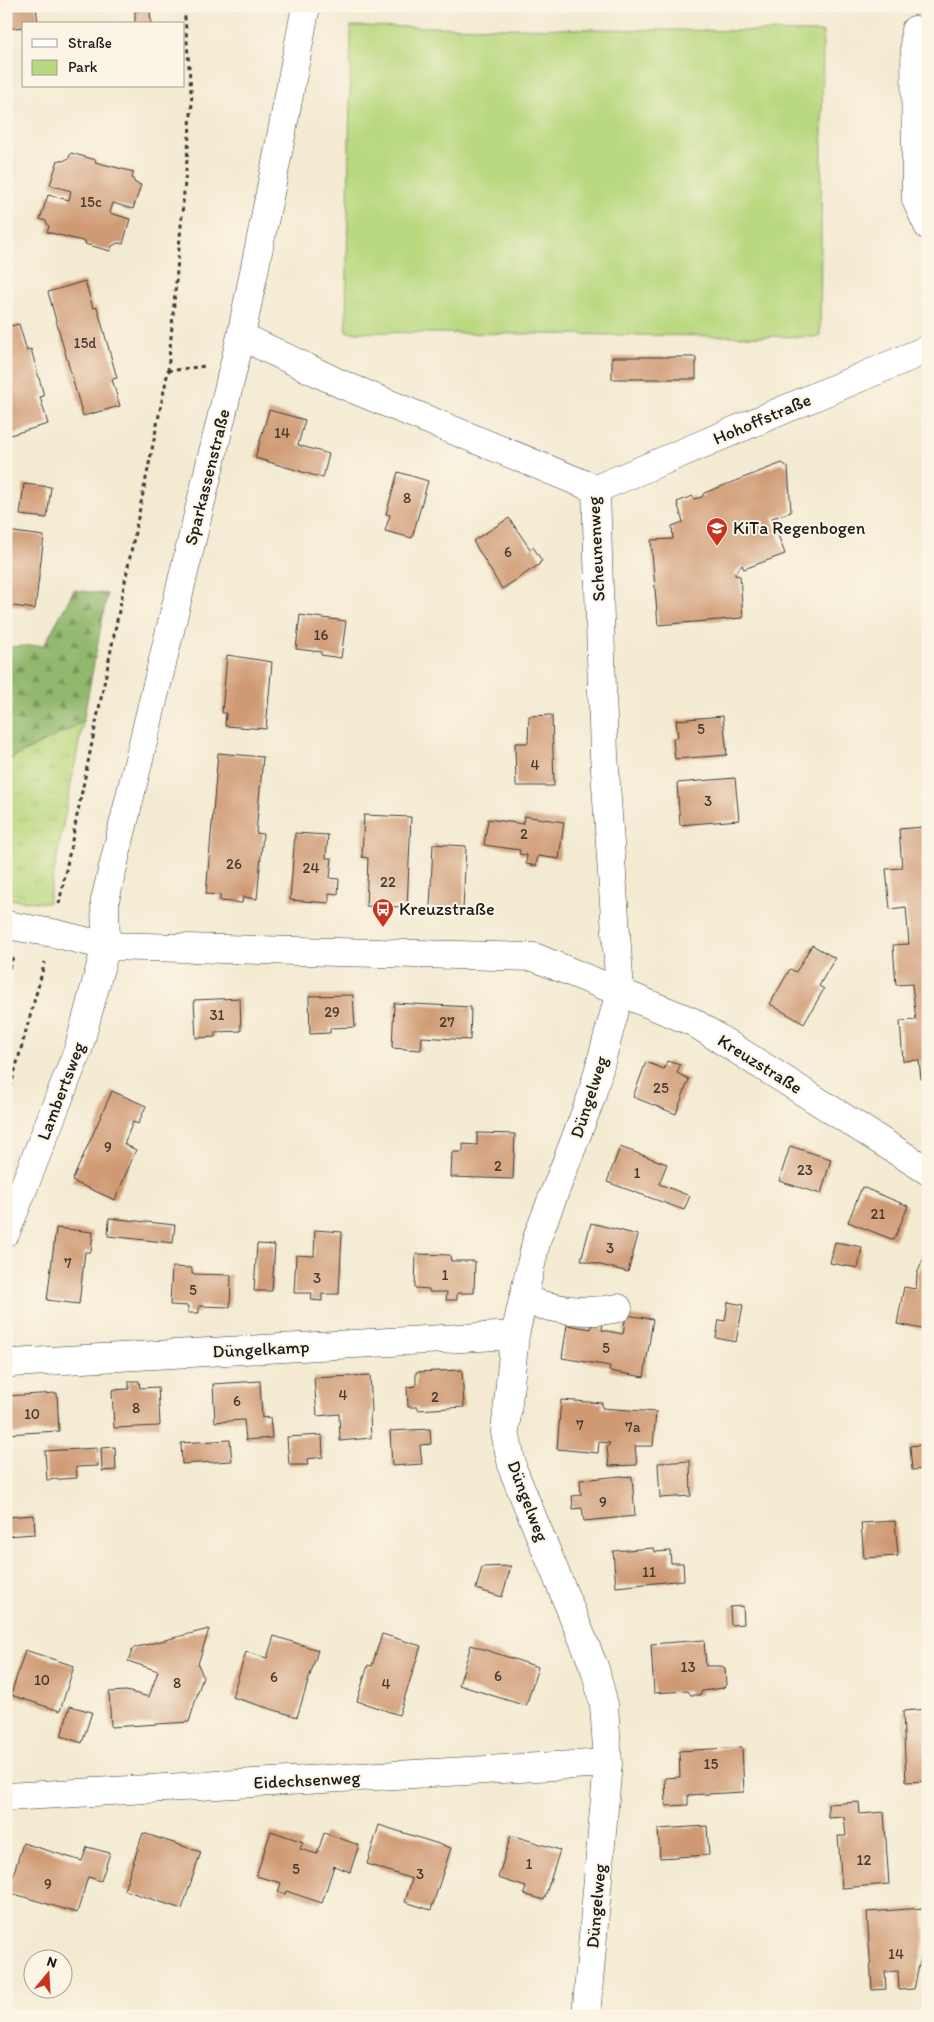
<svg xmlns="http://www.w3.org/2000/svg" width="934" height="2022" font-family="Itim,sans-serif">
  <defs>
    <pattern id="grass-tufts" width="24" height="20" patternUnits="userSpaceOnUse" patternTransform="scale(1.25)"><rect width="24" height="20" fill="#b9d87f"/><path d="M3 7l-1-3M5 7V3M7 7l1-3M15 17l-1-3M17 17v-4M19 17l1-3" fill="none" stroke="#9eb96d"/></pattern>
    <pattern id="forest-firs" width="22" height="20" patternUnits="userSpaceOnUse" patternTransform="scale(1.25)"><rect width="22" height="20" fill="#92b86e"/><path d="M5 1l3.5 6h-7zM16 11l3.5 6h-7z" fill="#76955a"/></pattern>
  </defs>
  <rect width="100%" height="100%" fill="#fcf5e5"/>
  <filter id="ink" filterUnits="userSpaceOnUse"><feTurbulence type="fractalNoise" baseFrequency=".02" numOctaves="2"/><feDisplacementMap in="SourceGraphic" scale="10" xChannelSelector="R" yChannelSelector="G"/><feConvolveMatrix kernelMatrix="1 2 1 2 8 2 1 2 1" color-interpolation-filters="sRGB"/></filter>
  <filter id="wash" filterUnits="userSpaceOnUse"><feTurbulence type="fractalNoise" baseFrequency=".0096" numOctaves="4" result="noise"/><feDisplacementMap in="SourceGraphic" scale="20" xChannelSelector="R" yChannelSelector="G"/><feGaussianBlur stdDeviation="1.12" result="paint"/><feColorMatrix in="noise" values="0 0 0 0 0 0 0 0 0 0 0 0 0 0 0 0 0 1.4 0 .05"/><feComposite in="paint" operator="in"/></filter>
  <g filter="url(#wash)">
    <rect width="100%" height="100%" fill="#f3ead1"/>
    <!-- grass -->
    <path fill="url(#grass-tufts)" stroke="#6a7a4e" d="M83,722l-35,181 -42,-4v-138z"/>
    <!-- forest -->
    <path fill="url(#forest-firs)" stroke="#576a45" d="M74,590l33,4 -24,128 -77,39v-114l38,-2z"/>
    <!-- park -->
    <path fill="#b9d87f" stroke="#6a7a4e" d="M351,26l472,6 -3,305 -474,-5z"/>
    <g id="blocks">
      <!-- building -->
      <path fill="#cf9a73" d="M6,6h30l2,18h-14v3l-18,2z
        M150,10l1,14h-16v-13z
        M71,153l25,7 -1,2 39,10 -2,5 3,6 6,2 -8,24 -20,-6 -3,10 20,6 -7,25 -5,-1 -6,3 -2,5 -25,-7 1,-2 -39,-10 2,-5 -3,-6 -6,-2 8,-24 21,5 2,-9 -21,-6 8,-25 5,1 6,-3z
        M85,281l8,27 4,-1 20,71 -5,1 8,27 -37,10 -35,-124z
        M19,324l8,27 4,-2 13,47 -4,1 8,27 -38,11 -4,-15v-93z
        M612,357h84v22h-84z
        M269,410l36,10 -7,25 31,9 -6,24 -68,-20z
        M782,463l6,4 3,45 -19,6 13,36 -41,15 -2,-4 -7,8v2l5,1 3,42 -85,7 -7,-85 22,-1 -1,-13 11,-4 -6,-20 16,-6 1,3 8,-2 2,-4z
        M398,472l30,9 -16,57 -27,-7 5,-16 -4,-1z
        M24,484l27,3 -4,31 -27,-3z
        M509,518l21,31 3,-2 9,14 -3,2 1,1 -38,25 -29,-48z
        M7,531l37,5 -9,73 -29,-4z
        M300,615l46,6 -5,37 -20,-3v-3l-25,-3z
        M227,655l45,7 -6,67 -41,-3 1,-13h-4z
        M552,715l2,71h-38l-1,-43h13l1,-27z
        M723,716l4,39 -52,4 -2,-21h5l-2,-18z
        M218,753l45,4 -7,76 7,1 -6,65 -14,-2 -1,6 -22,-2v-6l-14,-1z
        M735,778l4,42 -59,5 -3,-42z
        M364,815l47,2 -4,90 -41,-1 2,-48 -6,-1z
        M524,816l40,6 -5,37 -21,-3 -2,10 -10,-2 1,-9 -8,-1 1,-4 -36,-5 4,-26 35,5z
        M923,827v4h5v248h-7l-2,-19 -16,1 -3,-40 16,-1 -4,-36 -16,1 -3,-40 16,-1 -3,-37 -16,2 -4,-40 16,-1 -3,-39z
        M295,833l33,2 -2,23h6l-2,20 9,1 -1,15 -9,-1v10l-39,-3z
        M433,844l33,2 -3,64 -33,-2z
        M812,945l23,13 -16,28 5,3 -20,35 -34,-20 20,-35 6,3z
        M353,995l2,32 -25,1v5l-20,1 -1,-38z
        M240,998l1,33 -26,1v5l-19,1 -2,-38z
        M394,1003l77,4 -1,33 -48,-3 -1,13 -29,-2z
        M667,1061l13,4 -3,8 12,6 -13,35 -43,-17 13,-35 18,7z
        M112,1091l34,15 -8,18 -5,-2 -9,22 12,6 -21,50 -43,-19z
        M477,1133l38,1 -2,45 -62,-2 1,-25h11v-8l14,1z
        M790,1146l41,13 -10,35 -42,-13z
        M620,1147l47,17 -8,20 31,12 -6,14 -77,-28z
        M862,1187l46,19 -14,34 -46,-18z
        M109,1218l66,7 -2,18 -65,-7z
        M591,1223l47,12 -10,37 -47,-12z
        M56,1228l37,4 -2,20h-6l-6,52 -32,-4z
        M315,1230l27,2 -3,62h-17v7l-11,-1 1,-7h-18l2,-38 18,1z
        M835,1242l27,5 -4,21 -28,-5z
        M257,1244l18,1 -3,46h-18z
        M928,1248v80l-1,2 -30,-6 7,-37 12,2 1,-15z
        M416,1254l34,1 1,6h24l-1,32h-17v7h-11l1,-8h-18v-3l-14,-1z
        M172,1267l20,1v6l39,1 -1,32 -31,-1v7h-11v-7l-18,-1z
        M728,1302l15,3 -7,37 -20,-4 3,-18 6,1z
        M626,1315l27,4 -9,58 -35,-6 1,-5 -48,-8 5,-33 24,4 1,-8 11,2 -1,7 21,4z
        M462,1370l2,37 -46,3v-3h-10l-1,-20 9,-1v-14z
        M370,1375l2,37 -2,1 1,25 -31,3 -1,-27 -22,2 -3,-38z
        M129,1381h10l1,7 18,-1 2,38 -1,1 -45,2 -2,-38 17,-1z
        M260,1381l2,37 8,-1 2,21 -26,2 -2,-20 -29,2 -2,-38z
        M57,1393l2,38 -53,3v-38z
        M561,1400l41,3v5l54,4 -3,34h-18l2,19 -28,1 -2,-18 3,-5 -11,-1 -1,11 -41,-4z
        M430,1429l1,15 -11,1 2,19 -30,2 -2,-35z
        M322,1435l1,22 -16,2 1,6h-19l-2,-28z
        M230,1440l2,21 -50,3 -1,-21z
        M928,1444v25l-16,1 -2,-24z
        M115,1447l1,23 -14,1 -1,-23z
        M97,1448l1,18 -22,1 1,11 -30,2 -2,-29z
        M690,1461l1,35 -31,2 -2,-35z
        M621,1476l11,1 3,39 -51,5 -2,-13 -9,1 -1,-13 9,-1 -1,-15z
        M34,1515l1,19 -29,2v-19z
        M895,1521l3,35 -34,2 -3,-35z
        M654,1548l1,4 15,-1 1,12h12l1,17 -68,7 -3,-36z
        M511,1566l-9,31 -26,-8 6,-22z
        M743,1606l1,18 -13,1 -1,-18z
        M209,1629l-11,35 5,12 -14,46 -78,5 -2,-35 17,-1 23,6 9,-26 -30,-10 5,-13z
        M382,1634l39,12 -22,69 -42,-14 11,-36 4,1z
        M274,1636l44,14 -21,67 -65,-20 14,-45 21,6z
        M704,1640l2,26h16l3,2 1,17 -3,3 -21,3 -2,4h-9l-3,-4 -34,2 -3,-49z
        M471,1645l67,22 -12,39 -67,-21z
        M25,1650l49,16 -14,45 -49,-16z
        M70,1706l22,6 -10,31 -21,-7z
        M928,1709v72l-22,1 -3,-71z
        M742,1747l2,45 -56,3v10l-22,1 -1,-28 15,-1 -1,-26z
        M859,1802l1,12 24,-2 5,72 -47,4 -4,-52h8l-2,-19 -16,1v-14z
        M379,1825l72,23 -20,62 -26,-8 7,-23 -45,-15z
        M707,1826l2,29 -49,3 -2,-29z
        M271,1831l32,11 -3,7 17,5 7,-21 35,12 -9,27 -16,-6 -12,37 -36,-12 -1,3 -7,-2 3,-9 -25,-7z
        M143,1833l58,19 -19,57 -58,-19z
        M511,1835l49,15 -16,50 -20,-6 2,-7 -28,-9z
        M23,1843l59,18 5,-14 23,6 -9,28 -13,-4 -11,36 -69,-21z
        M923,1908l2,30 -11,51 -15,1 -1,-19 -13,1 1,17 -14,1 -5,-78z"/>
    </g>
  </g>
  <g filter="url(#ink)">
    <use href="#blocks" fill-opacity="0" stroke="#3c3b37" stroke-width="1"/>
    <g fill="none" stroke-linecap="round" stroke-linejoin="round">
      <!-- minor casing -->
      <g stroke="#3c3b37" stroke-width="29">
        <path id="minor" d="M915,30l1,170 12,26
          M241,336l100,48 255,105
          M596,489l332,-140
          M6,925l47,8 53,13 428,11 159,65 235,149
          M6,1232l72,-182 28,-104 -1,-46 136,-564 34,-168 31,-162
          M523,1300c31,9 63,15 95,8
          M6,1361l6,2 503,-28
          M6,1797l602,-34
          M586,2016l22,-253 -4,-58 -9,-36 -82,-199 -8,-38 10,-97 22,-97 54,-140 29,-106 -16,-237 -8,-266"/>
      </g>
      <!-- path -->
      <path stroke="#3c3b37" stroke-width="3" stroke-dasharray="4 4" stroke-linecap="butt" d="M168,371l37,-5
        M59,904l109,-533 24,-268 -8,-97
        M6,976l7,-19
        M6,1103l39,-141"/>
      <!-- minor -->
      <use href="#minor" stroke="#fff" stroke-width="28"/>
    </g>
  </g>
  <!-- icons -->
  <defs>
    <g id="school-pin" transform="scale(1.125)"><path d="M0 17L-7.5 6A9.5 9.5 0 1 1 7.5 6Z" fill="#c8321e" stroke="#fcf5e5"/><path d="M0-5L7-2L0 1L-7-2ZM-4 1L0 2.5L4 1V4Q0 6-4 4Z" fill="#fff"/></g>
    <g id="bus-pin" transform="scale(1.125)"><path d="M0 17L-7.5 6A9.5 9.5 0 1 1 7.5 6Z" fill="#c8321e" stroke="#fcf5e5"/><path d="M-5-6H5V4H4V6H2V4H-2V6H-4V4H-5ZM-3.5-4V0h7V-4ZM-3.5 1.2v1.5H-2V1.2ZM2 1.2v1.5H3.5V1.2Z" fill="#fff"/></g>
  </defs>
  <g fill-rule="evenodd">
    <use href="#school-pin" x="717" y="528"/>
    <use href="#bus-pin" x="383" y="909"/>
  </g>
  <g text-anchor="middle" stroke-width="4" stroke-linejoin="round" paint-order="stroke">
    <!-- number labels -->
    <g font-size="15" fill="#493c32">
      <text x="91" y="207">15c</text>
      <text x="85" y="348">15d</text>
      <text x="282" y="438">14</text>
      <text x="407" y="503">8</text>
      <text x="508" y="557">6</text>
      <text x="321" y="640">16</text>
      <text x="701" y="734">5</text>
      <text x="535" y="770">4</text>
      <text x="708" y="806">3</text>
      <text x="524" y="839">2</text>
      <text x="234" y="869">26</text>
      <text x="311" y="873">24</text>
      <text x="388" y="887">22</text>
      <text x="332" y="1017">29</text>
      <text x="217" y="1020">31</text>
      <text x="447" y="1027">27</text>
      <text x="661" y="1093">25</text>
      <text x="108" y="1152">9</text>
      <text x="498" y="1171">2</text>
      <text x="805" y="1175">23</text>
      <text x="637" y="1178">1</text>
      <text x="878" y="1219">21</text>
      <text x="610" y="1253">3</text>
      <text x="68" y="1268">7</text>
      <text x="445" y="1280">1</text>
      <text x="317" y="1283">3</text>
      <text x="193" y="1295">5</text>
      <text x="606" y="1353">5</text>
      <text x="343" y="1400">4</text>
      <text x="435" y="1402">2</text>
      <text x="237" y="1406">6</text>
      <text x="136" y="1413">8</text>
      <text x="32" y="1419">10</text>
      <text x="580" y="1430">7</text>
      <text x="633" y="1432">7a</text>
      <text x="603" y="1507">9</text>
      <text x="649" y="1577">11</text>
      <text x="688" y="1672">13</text>
      <text x="498" y="1681">6</text>
      <text x="274" y="1682">6</text>
      <text x="42" y="1685">10</text>
      <text x="177" y="1688">8</text>
      <text x="386" y="1689">4</text>
      <text x="711" y="1769">15</text>
      <text x="864" y="1865">12</text>
      <text x="529" y="1869">1</text>
      <text x="296" y="1874">5</text>
      <text x="420" y="1879">3</text>
      <text x="48" y="1889">9</text>
      <text x="896" y="1959">14</text>
    </g>
    <!-- street labels -->
    <g font-size="18" fill="#1c1c1c" stroke="#fcf5e5">
      <text transform="translate(762 419) rotate(-23)" y="6">Hohoffstraße</text>
      <text transform="translate(207 477) rotate(-76)" y="6">Sparkassenstraße</text>
      <text transform="translate(596 549) rotate(-93)" y="6">Scheunenweg</text>
      <text transform="translate(760 1064) rotate(32)" y="6">Kreuzstraße</text>
      <text transform="translate(61 1091) rotate(-69)" y="6">Lambertsweg</text>
      <text transform="translate(589 1097) rotate(-72)" y="6">Düngelweg</text>
      <text transform="translate(261 1349) rotate(-3)" y="6">Düngelkamp</text>
      <text transform="translate(528 1501) rotate(69)" y="6">Düngelweg</text>
      <text transform="translate(307 1780) rotate(-3)" y="6">Eidechsenweg</text>
      <text transform="translate(596 1906) rotate(-85)" y="6">Düngelweg</text>
    </g>
    <!-- poi labels -->
    <g font-size="18" fill="#1c1c1c" stroke="#fcf5e5" text-anchor="start">
      <text x="733" y="534">KiTa Regenbogen</text>
      <text x="399" y="915">Kreuzstraße</text>
    </g>
  </g>
  <!-- margin -->
  <rect width="934" height="2022" fill="none" stroke="#fcf5e5" stroke-width="25"/>
  <!-- legend -->
  <rect x="22" y="22" width="162" height="65" fill="#fcf5e5" stroke="#a29e95"/>
  <rect x="32" y="39" width="25" height="8" fill="#ffffff" stroke="#a29e95"/>
  <text x="68" y="48" font-size="15" fill="#1c1c1c">Straße</text>
  <rect x="32" y="60" width="25" height="15" fill="#b9d87f" stroke="#a29e95"/>
  <text x="68" y="72" font-size="15" fill="#1c1c1c">Park</text>
  <!-- north arrow -->
  <g transform="translate(48 1974) rotate(18)"><circle r="24" fill="#fcf5e5" stroke="#a29e95"/>
  <path d="M0-4L9 19L0 12L-9 19Z" fill="#c8321e"/>
  <text y="-8" font-size="14" font-weight="bold" text-anchor="middle" fill="#1c1c1c">N</text>
  </g>
</svg>
